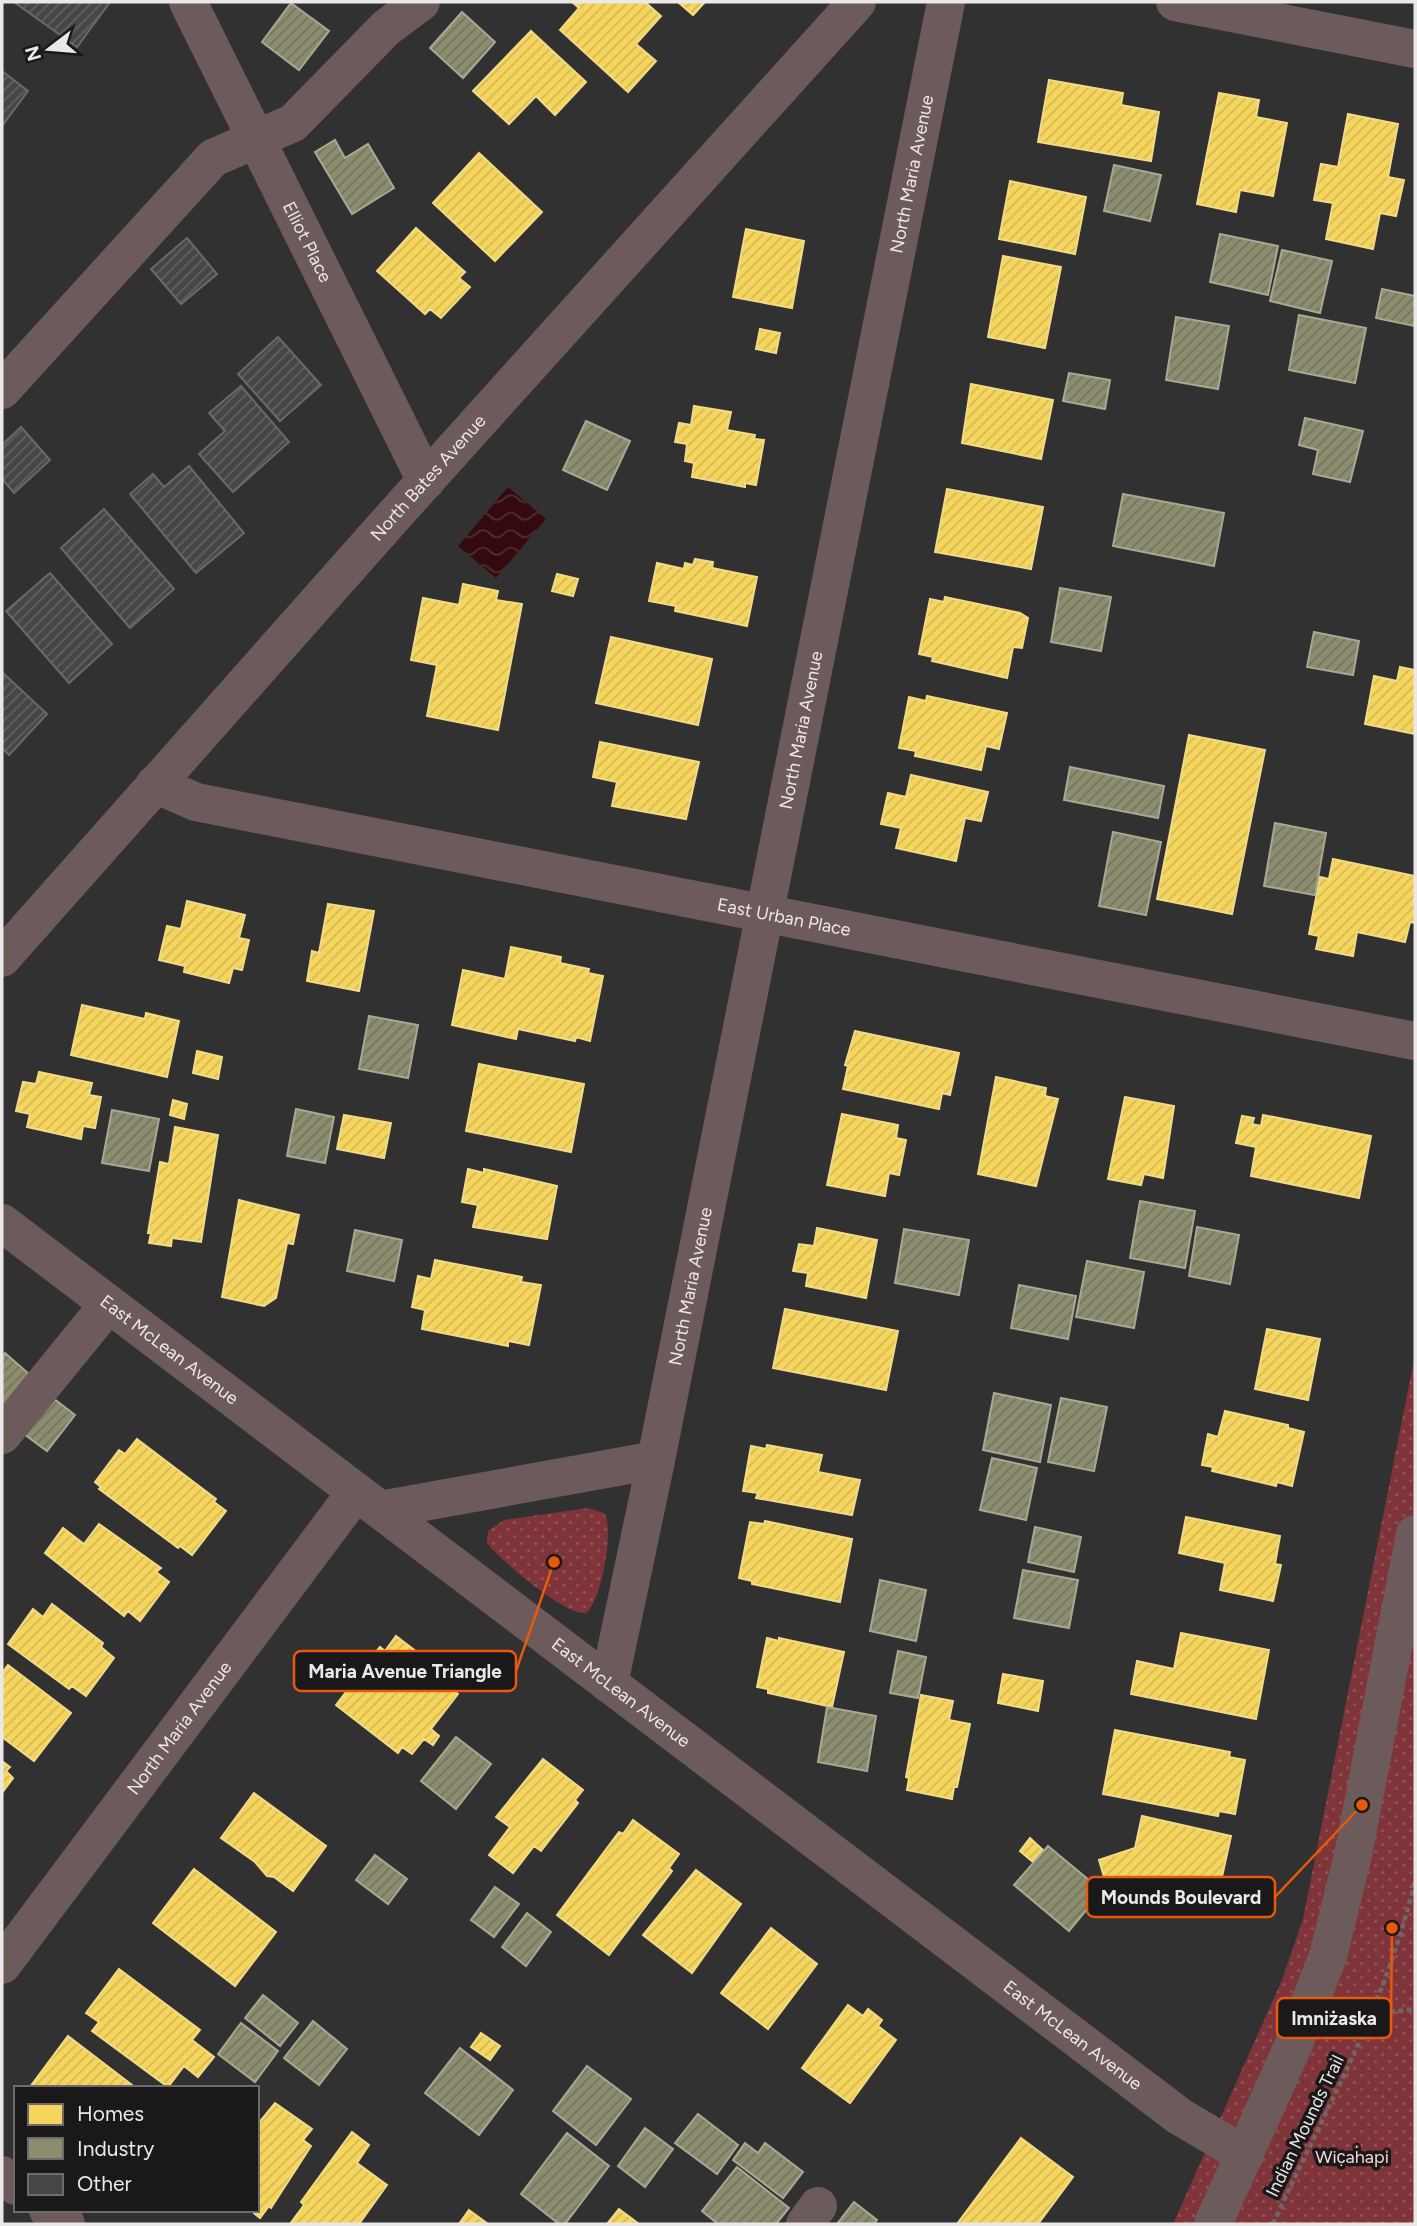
<svg xmlns="http://www.w3.org/2000/svg" width="1417" height="2226" font-family="Figtree,sans-serif">
  <defs>
    <pattern id="park-dots" width="8" height="8" patternUnits="userSpaceOnUse" patternTransform="scale(1.75)"><rect width="8" height="8" fill="#7f3439"/><path d="M2 2h.1M6 6h.1" fill="none" stroke="#915156" stroke-width="1.8" stroke-linecap="round"/></pattern>
    <pattern id="water-waves" width="16" height="10" patternUnits="userSpaceOnUse" patternTransform="scale(1.75)"><rect width="16" height="10" fill="#340a0e"/><path d="M0 5q4-4 8 0t8 0" fill="none" stroke="#522e31"/></pattern>
    <pattern id="homes-hatch" width="6" height="6" patternUnits="userSpaceOnUse" patternTransform="scale(1.75)"><rect width="6" height="6" fill="#f6d55c"/><path d="M-1 1l2-2M0 6l6-6M5 7l2-2" fill="none" stroke="#d3b858"/></pattern>
    <pattern id="industry-hatch" width="6" height="6" patternUnits="userSpaceOnUse" patternTransform="scale(1.75)"><rect width="6" height="6" fill="#8c8c6e"/><path d="M-1 1l2-2M0 6l6-6M5 7l2-2" fill="none" stroke="#747460"/></pattern>
    <pattern id="building-hatch" width="6" height="6" patternUnits="userSpaceOnUse" patternTransform="scale(1.75)"><rect width="6" height="6" fill="#474646"/><path d="M-1 1l2-2M0 6l6-6M5 7l2-2" fill="none" stroke="#626161"/></pattern>
  </defs>
  <rect width="100%" height="100%" fill="#323131"/>
  <!-- park -->
  <path fill="url(#park-dots)" d="M1415,1355v869h-242l109,-244 21,-61z
    M588,1508l16,5c11,15 -3,90 -18,100 -21,3 -86,-53 -99,-70l1,-12 16,-11z"/>
  <!-- water -->
  <path fill="url(#water-waves)" d="M508,487l38,32 -50,59 -38,-32z"/>
  <!-- homes -->
  <path fill="url(#homes-hatch)" stroke="#f2db86" stroke-width="2" d="M572,2h73l16,14 -25,28 20,17 -28,31 -68,-62 19,-22z
    M678,2h27l-12,13z
    M531,31l55,51 -31,33 -19,-19 -27,28 -36,-33z
    M1049,80l74,13 -2,12 38,7 -8,49 -113,-19z
    M1219,93l40,7 -3,17 31,6 -14,73 -33,-6 -4,22 -39,-8z
    M1348,114l50,10 -10,53 16,3 -8,36 -16,-3 -7,36 -47,-10 7,-36 -19,-3 7,-36 17,3z
    M479,153l63,59 -47,49 -62,-58z
    M1010,181l76,16 -11,57 -76,-15z
    M416,228l49,44 -6,6 11,9 -29,31 -11,-9 -5,5 -48,-43z
    M746,229l58,12 -12,67 -59,-11z
    M1003,256l58,11 -16,81 -57,-11z
    M760,329l20,4 -4,20 -20,-4z
    M971,384l82,16 -12,59 -79,-16z
    M694,406l37,6 -4,18 28,5 -1,4 10,1 -8,45 -11,-2v4l-53,-10 2,-14 -9,-2 2,-17 -12,-2 4,-19 12,2z
    M947,489l96,18 -12,62 -96,-17z
    M695,559l18,3 -1,6 45,9 -10,49 -72,-15 1,-5 -27,-5 8,-38 27,6 1,-6 8,2z
    M557,574l21,5 -5,17 -21,-5z
    M463,584l35,7 -2,9 26,4 -24,126 -71,-14 10,-51 -26,-5 12,-62 36,7z
    M945,597l75,16 8,5 -6,30 -9,-1 -6,31 -75,-17 1,-4 -14,-3 11,-55 14,3z
    M611,637l101,22 -14,66 -102,-22z
    M1400,667l15,3v64l-50,-10 9,-48 23,5z
    M927,696l80,17 -8,36 -13,-3 -5,24 -66,-14 1,-5 -17,-3 10,-51 17,4z
    M1189,735l76,15 -33,164 -75,-15z
    M600,742l99,20 -13,57 -74,-13 5,-24 -24,-5z
    M911,775l77,17 -7,29 -16,-3 -9,43 -60,-13 5,-20 -20,-4 7,-31 18,4z
    M1333,859l82,17v47l-5,-1 -5,20 -48,-10 -4,24 -37,-7 3,-13 -10,-2 11,-57 9,2z
    M187,901l58,14 -6,23 10,2 -7,30 -9,-2 -4,15 -45,-11 1,-6 -26,-6 8,-34 14,3z
    M328,904l46,7 -15,80 -52,-10 5,-30 7,2z
    M511,947l50,10 -1,6 29,6 -1,4 15,3 -13,65 -14,-4 -1,4 -57,-12 -2,10 -64,-14 11,-55 42,9z
    M82,1005l63,14 1,-6 33,8 -12,56 -96,-22z
    M855,1031l104,22 -9,42 -8,-2 -3,16 -96,-20 5,-23 -3,-1z
    M197,1051l25,6 -4,22 -25,-6z
    M479,1064l105,20 -13,68 -105,-21z
    M39,1072l53,11 -3,12 12,2 -6,31 -12,-2 -2,13 -54,-12 3,-13 -14,-3 7,-29 13,2z
    M996,1077l50,11 -1,8 13,3 -22,87 -58,-12z
    M1125,1097l49,9 -11,72 -19,-4 -3,11 -33,-6z
    M173,1100l14,4 -3,15 -14,-4z
    M842,1114l56,11 -2,13 10,2 -7,35 -10,-2 -4,23 -58,-11z
    M344,1115l47,8 -7,35 -47,-9z
    M1263,1115l108,21 -12,62 -108,-22 5,-29 -20,-4 6,-27 12,2 -2,6 9,2z
    M175,1127l43,8 -17,107 -29,-4 -1,8 -22,-3 2,-10h-3l12,-71 9,2z
    M468,1169l16,4v-4l73,17 -10,53 -74,-12 5,-22 -16,-3z
    M239,1200l60,15 -6,29 -6,-1 -11,55 -12,8 -42,-9z
    M817,1228l60,12 -11,58 -60,-12 2,-13 -15,-2 6,-27 15,2z
    M435,1260l87,17 -1,5 20,3 -12,60 -21,-4v5l-86,-17 3,-19 -13,-3 6,-31 13,3z
    M785,1309l113,22 -12,59 -113,-22z
    M1267,1329l53,10 -12,61 -53,-11z
    M1225,1411l63,14v3l16,4 -12,54 -15,-4 -1,4 -64,-15 1,-4 -11,-2 6,-31 10,3z
    M137,1439l79,60 -2,3 12,9 -34,44 -12,-9 -2,2 -79,-59 2,-2 -6,-5 24,-32 6,4z
    M767,1445l55,10 -4,17 42,8 -8,35 -96,-17 2,-5 -15,-2 8,-45 15,3z
    M1186,1517l94,19 -5,28 6,1 -8,36 -53,-11 5,-27 -46,-10z
    M765,1521l87,18 -12,63 -88,-18v-3l-13,-3 11,-56 14,2z
    M99,1524l62,44 -5,4 13,10 -29,39 -12,-10 -4,5 -79,-63 18,-25 21,16z
    M52,1604l51,39 -2,4 13,11 -28,38 -14,-10 -3,3 -61,-45 25,-35 10,8z
    M1181,1633l88,17 -13,69 -125,-25 6,-33 37,8z
    M396,1636l38,29 -4,6 28,23 -27,35 8,7 -6,9 -9,-6 -12,15 -10,-7 -4,6 -62,-48 13,-17 -11,-9 19,-24 10,8 13,-16 5,4z
    M767,1638l12,3v-3l65,14 -12,55 -64,-14v-4l-11,-2z
    M8,1665l63,48 -37,48 -32,-24v-64z
    M1003,1674l40,7 -5,30 -40,-8z
    M921,1695l32,6 -4,19 21,4 -13,63h-3l-2,12 -45,-9 2,-12 -3,-1z
    M1115,1730l115,22 -1,5 16,3 -10,54 -16,-3 -1,5 -115,-22z
    M543,1759l40,31 -8,10 3,3 -37,48 -7,-5 -21,27 -24,-18 21,-28 -14,-10z
    M2,1761l8,6 -4,4 7,7 -11,15z
    M254,1793l72,53 -33,45 -19,-14 -7,-1 -12,-14 -34,-24z
    M1142,1816l89,20 -15,68 -81,-18 -26,8 -10,-34 36,-12z
    M633,1820l46,34 -10,14 3,3 -63,84 -52,-40 62,-83 4,2z
    M1030,1838l13,12 -10,12 -13,-11z
    M194,1869l82,63 -41,54 -82,-63z
    M696,1870l45,34 -49,69 -49,-38z
    M771,1928l46,36 -49,65 -47,-36z
    M119,1969l81,61 -8,10 22,17 -16,20 -14,-11 -16,21 -76,-56 7,-9 -13,-9z
    M848,2005l15,11 5,-7 14,11 -4,6 18,14 -46,63 -48,-35z
    M481,2033l19,13 -10,14 -19,-13z
    M68,2036l64,49 -2,3 -100,-1z
    M275,2103l37,26 -9,11 8,6 -40,62 -2,-2 -9,12 -10,-8h7v-85z
    M352,2132l17,13 -12,18 30,22 -28,39h-69l14,-19 -3,-3z
    M1021,2138l52,39 -35,47h-81z
    M619,2209l20,15h-32z
    M469,2210l19,14h-29z"/>
  <!-- industry -->
  <path fill="url(#industry-hatch)" stroke="#a8a893" stroke-width="2" d="M291,3l38,28 -30,39 -37,-28z
    M462,12l33,30 -32,36 -33,-30z
    M335,140l10,18 23,-14 26,44 -42,26 -37,-62z
    M1114,165l47,10 -11,46 -46,-10z
    M1220,234l58,12 -10,49 -58,-13z
    M1282,250l50,11 -12,52 -50,-12z
    M1382,289l33,7v30l-39,-8z
    M1299,315l67,13 -11,55 -66,-13z
    M1176,317l53,9 -11,63 -52,-9z
    M1069,373l41,7 -5,29 -42,-8z
    M1305,418l58,13 -13,51 -37,-8 5,-24 -19,-5z
    M586,421l44,20 -23,49 -44,-20z
    M1123,494l101,19 -10,53 -101,-20z
    M1060,588l51,9 -10,54 -50,-9z
    M1314,632l45,9 -6,34 -46,-8z
    M1070,767l94,19 -6,32 -94,-18z
    M1275,823l51,10 -11,62 -51,-9z
    M1113,832l48,10 -15,73 -47,-9z
    M369,1016l49,9 -10,53 -49,-9z
    M296,1109l38,8 -9,46 -38,-7z
    M112,1110l47,9 -10,52 -47,-8z
    M1140,1201l55,10 -10,57 -55,-10z
    M1197,1227l42,8 -9,49 -41,-8z
    M904,1229l65,11 -10,55 -64,-12z
    M355,1230l47,10 -8,41 -47,-10z
    M1087,1261l57,11 -10,56 -58,-11z
    M1019,1285l57,11 -8,43 -57,-11z
    M5,1353l24,21 -27,32v-49z
    M994,1393l57,12 -11,57 -57,-12z
    M53,1398l22,17 -28,36 -23,-17z
    M1061,1398l46,9 -13,64 -46,-9z
    M992,1458l45,10 -11,52 -46,-10z
    M1035,1527l46,10 -7,35 -46,-10z
    M1023,1570l55,10 -9,48 -55,-10z
    M880,1580l46,10 -10,51 -46,-10z
    M898,1651l28,6 -8,41 -28,-5z
    M827,1707l49,9 -9,55 -49,-9z
    M456,1737l35,27 -35,45 -35,-28z
    M1048,1846l54,45 -33,40 -55,-46z
    M375,1855l32,24 -19,25 -32,-24z
    M495,1887l24,17 -25,33 -23,-17z
    M527,1913l24,19 -25,34 -24,-19z
    M263,1995l35,28 -18,23 -35,-28z
    M313,2021l34,28 -28,36 -35,-27z
    M241,2023l37,28 -23,31 -37,-28z
    M460,2048l53,42 -34,45 -54,-42z
    M587,2066l44,33 -35,46 -43,-34z
    M698,2114l40,31 -21,29 -42,-31z
    M645,2128l28,21 -28,38 -27,-21z
    M567,2133l42,33 -44,58h-6l-38,-30z
    M745,2143l13,10 7,-10 38,29 -20,26 -50,-38z
    M737,2167l52,41 -13,16h-58l-16,-13z
    M854,2202l23,18 -3,4h-37z"/>
  <!-- building -->
  <path fill="url(#building-hatch)" stroke="#6a6969" stroke-width="2" d="M14,2h96l-33,45z
    M2,71l26,20 -26,35z
    M187,238l30,36 -36,30 -30,-35z
    M278,337l43,48 -41,36 -42,-47z
    M241,386l48,56 -56,50 -34,-38 26,-23 -16,-18z
    M21,427l29,33 -36,33 -12,-14v-34z
    M189,466l55,67 -48,40 -66,-79 23,-20 11,13z
    M104,509l70,80 -44,39 -69,-80z
    M50,573l62,71 -43,39 -63,-72z
    M2,672l45,42 -38,41 -7,-7z"/>
  <g fill="none" stroke-linecap="round" stroke-linejoin="round">
    <!-- path -->
    <path stroke="#716666" stroke-width="4.5" stroke-dasharray="5 3.5" stroke-linecap="butt" d="M1373,2014l42,-5
      M1273,2224c53,-116 113,-218 142,-344"/>
    <!-- minor -->
    <g stroke="#6d5b5c" stroke-width="38">
      <path id="s1" d="M188,2l238,479"/>
      <path d="M1175,2l240,47"/>
      <path d="M2,390l211,-232 80,-35 93,-95 35,-26"/>
      <path id="s2" d="M155,784l41,18 1219,239"/>
      <path id="s3" d="M2,958l398,-449 457,-507"/>
      <path id="s4" d="M2,1223l1177,893 66,39"/>
      <path d="M2,1435l106,-130"/>
      <path d="M380,1510l276,-50"/>
      <path id="s5" d="M609,1684l47,-224 290,-1458"/>
      <path id="s6" d="M2,1965l354,-473"/>
      <path d="M2,2175l14,11"/>
      <path d="M48,2210l18,14"/>
      <path d="M805,2224l13,-18"/>
      <path d="M1213,2224l80,-178 35,-90 25,-101 62,-321"/>
    </g>
  </g>
  <g text-anchor="middle" stroke-width="7" stroke-linejoin="round" paint-order="stroke">
    <!-- street labels -->
    <g font-size="18" fill="#eae8e8" stroke="#1a1818">
      <text dy="6" stroke="none"><textPath href="#s5" startOffset="1540">North Maria Avenue</textPath></text>
      <text dy="6" stroke="none"><textPath href="#s1" startOffset="268">Elliot Place</textPath></text>
      <text dy="6" stroke="none"><textPath href="#s3" startOffset="642">North Bates Avenue</textPath></text>
      <text dy="6" stroke="none"><textPath href="#s5" startOffset="973">North Maria Avenue</textPath></text>
      <text dy="6" stroke="none"><textPath href="#s2" startOffset="644">East Urban Place</textPath></text>
      <text dy="6" stroke="none"><textPath href="#s5" startOffset="406">North Maria Avenue</textPath></text>
      <text dy="6" stroke="none"><textPath href="#s4" startOffset="210">East McLean Avenue</textPath></text>
      <text dy="6" stroke="none"><textPath href="#s4" startOffset="777">East McLean Avenue</textPath></text>
      <text dy="6" stroke="none"><textPath href="#s6" startOffset="296">North Maria Avenue</textPath></text>
      <text dy="6" stroke="none"><textPath href="#s4" startOffset="1344">East McLean Avenue</textPath></text>
      <text transform="translate(1305 2126) rotate(-64)" y="6">Indian Mounds Trail</text>
    </g>
    <!-- park labels -->
    <g font-size="18" fill="#f2d7d6" stroke="#1a1818">
      <text x="1352" y="2163">Wic̣aḣapi</text>
    </g>
  </g>
  <!-- callouts -->
  <path fill="none" stroke="#e8590c" stroke-width="2.5" d="M554 1562L516 1671M1362 1805L1275 1897M1392 1928L1391 2018"/>
  <g fill="#e8590c" stroke="#1a1818" stroke-width="2.5">
    <circle cx="554" cy="1562" r="7"/>
    <circle cx="1362" cy="1805" r="7"/>
    <circle cx="1392" cy="1928" r="7"/>
  </g>
  <g fill="#1a1818" stroke="#e8590c" stroke-width="2.5">
    <rect x="294" y="1651" width="222" height="40" rx="7"/>
    <rect x="1087" y="1877" width="188" height="40" rx="7"/>
    <rect x="1277" y="1998" width="114" height="40" rx="7"/>
  </g>
  <g font-size="19" text-anchor="middle" font-weight="bold" fill="#eae8e8">
    <text x="405" y="1678">Maria Avenue Triangle</text>
    <text x="1181" y="1904">Mounds Boulevard</text>
    <text x="1334" y="2025">Imniżaska</text>
  </g>
  <!-- border -->
  <rect width="1417" height="2226" fill="none" stroke="#eae8e8" stroke-width="7"/>
  <!-- legend -->
  <rect x="14" y="2086" width="245" height="126" fill="#1a1818" stroke="#6d6b6b" stroke-width="2"/>
  <rect x="28" y="2104" width="35" height="21" fill="#f6d55c" stroke="#6d6b6b" stroke-width="2"/>
  <text x="77" y="2121" font-size="21" fill="#eae8e8">Homes</text>
  <rect x="28" y="2138" width="35" height="21" fill="#8c8c6e" stroke="#6d6b6b" stroke-width="2"/>
  <text x="77" y="2156" font-size="21" fill="#eae8e8">Industry</text>
  <rect x="28" y="2174" width="35" height="21" fill="#474646" stroke="#6d6b6b" stroke-width="2"/>
  <text x="77" y="2191" font-size="21" fill="#eae8e8">Other</text>
  <!-- north arrow -->
  <g transform="translate(49 49) rotate(254)" stroke="#1a1818" stroke-width="5" paint-order="stroke">
  <path d="M0-5L12 26L0 18L-12 26Z" fill="#eae8e8"/>
  <text y="-10" font-size="19" font-weight="bold" text-anchor="middle" fill="#eae8e8">N</text>
  </g>
</svg>
